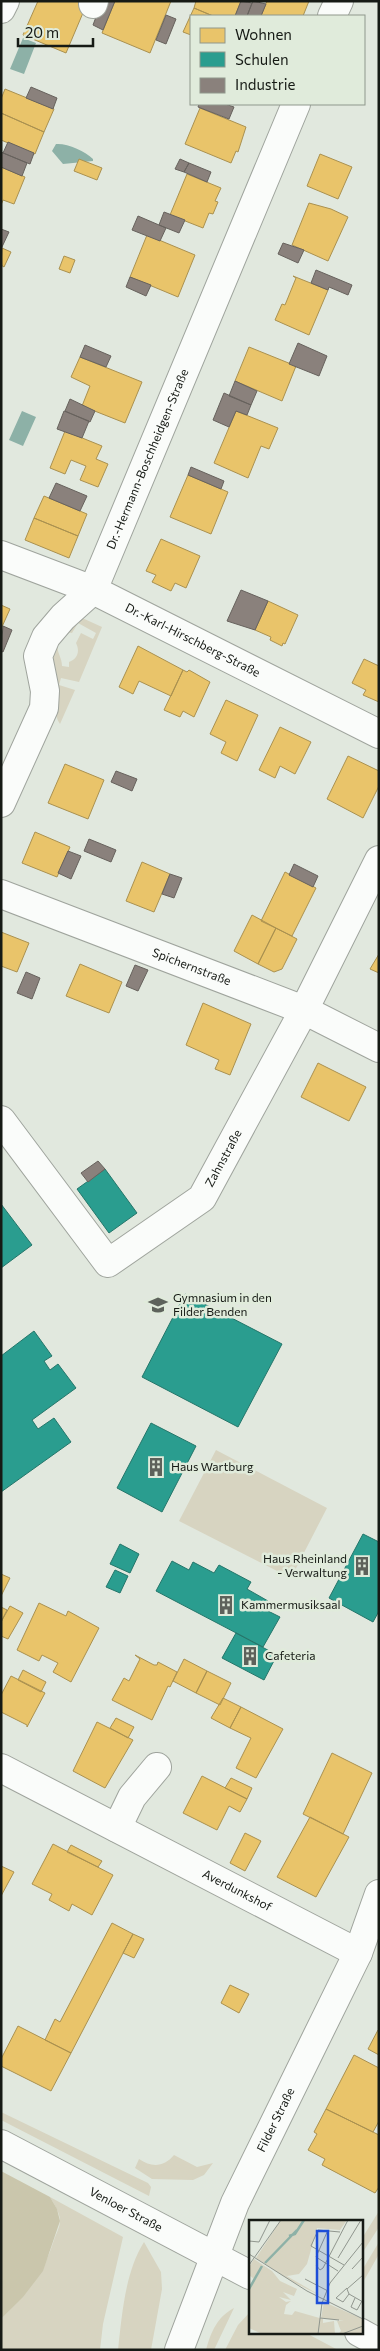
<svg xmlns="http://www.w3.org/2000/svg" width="380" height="2351" font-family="Commissioner,sans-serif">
  <rect width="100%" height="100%" fill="#e1e8de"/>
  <!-- green -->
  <path fill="#d7d4c1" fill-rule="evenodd" d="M80,617l22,10 -23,55 -18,-4 -2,7 16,5 -15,34c-7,-10 -4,-22 -6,-34 -1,-6 -5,-12 -7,-17 -5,-18 15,-55 33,-56zM78,623l18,10 -3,6 -12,-6 -5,10c4,8 2,16 -7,19v5l-7,-1c0,-11 -9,-16 -1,-27l-1,-5 5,-2 7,1z
    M216,1450l111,58 -36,70 -112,-57z
    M1,2112l147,71 3,4 -2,9 -148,-76z
    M174,2155l23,12 16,-4 -9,12 -11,5 -41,-1 -17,-11 4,-9c13,9 25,8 35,-4z
    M50,2197l73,40 -20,87 -3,26h-99v-31c24,-24 43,-46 53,-79 2,-6 6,-13 6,-19 0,-8 -6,-17 -10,-24z
    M379,2211v16l-18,28v-15z
    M144,2242l17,30 1,17 -11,61h-33c4,-35 7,-78 26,-108z
    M379,2242v12l-17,30 -1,-12z
    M234,2308l-20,42h-8c5,-18 11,-33 28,-42z
    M250,2312v20h54l34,18h-113l13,-25z"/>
  <!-- forest -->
  <path fill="#cac6ac" d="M1,2171l49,26 7,12 3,12 -17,50 -20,26 -22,22z"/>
  <!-- water -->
  <path fill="#8db1a7" d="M23,38l13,5 -12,31 -14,-5z
    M56,144c11,-1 29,7 37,15v2l-30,3 -11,-13z
    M22,411l14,6 -13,29 -14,-6z"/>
  <!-- homes -->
  <path fill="#e9c46a" stroke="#aa9150" d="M38,1h50l-22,52 -43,-18z
    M115,1h56l-21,52 -48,-20z
    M196,1h45l-6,15h-22l-19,-8z
    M267,1h42l-6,15h-42z
    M194,8l19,8h-22v19l-8,-3z
    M5,89l49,20 -10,23 -43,-19v-14z
    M200,108l46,19 -8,25 -2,-1 -5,12 -46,-19z
    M1,113l43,19 -9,22 -34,-14z
    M320,154l32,13 -14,32 -31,-13z
    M79,159l23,9 -5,12 -23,-9z
    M1,167l24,10 -11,27 -11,-4 -2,5z
    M187,174l34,14 -6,13 3,1 -5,12 -4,-1 -6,15 -33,-13z
    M309,203l22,6 17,8 -20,44 -36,-16z
    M147,235l48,20 -17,42 -48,-20z
    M2,248l9,4 -7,15 -3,-2z
    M64,256l11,4 -5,13 -11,-4z
    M293,276l35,14 -19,45 -34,-15 7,-16 3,1 11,-27z
    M249,347l47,19 -14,35 -47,-20z
    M80,357l62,25 -17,41 -43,-17 8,-20 -19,-9z
    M236,411l42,17 -9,21 -8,-3 -13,32 -34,-15z
    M65,431l37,15 -6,13 12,5 -10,23 -18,-7 6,-14 -15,-6 -6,14 -15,-6z
    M188,475l40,17 -17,42 -41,-17z
    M44,496l43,18 -9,22 -44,-18z
    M34,518l44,18 -9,22 -44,-18z
    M161,539l39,17 -14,32 -11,-5 -4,8 -19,-9 4,-7 -10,-4z
    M268,601l30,14 -13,29 -2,-1 -1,3 -12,-6 1,-3 -16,-7z
    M1,605l9,4 -9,20z
    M138,646l45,24 -12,26 -32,-15 -6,13 -14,-7z
    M364,659l15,7v36l-16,-7 3,-5 -14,-7z
    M183,670l4,2 2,-2 21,12 -16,35 -11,-6 -3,6 -16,-7z
    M226,700l32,15 -21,46 -16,-8 5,-11 -16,-8z
    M280,727l31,15 -16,32 -15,-8 -5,12 -16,-8z
    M348,756l31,15v15l-16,32 -36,-19z
    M65,764l39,16 -16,39 -40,-16z
    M35,832l35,15 -13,30 -35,-14z
    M142,862l28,12 -16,38 -28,-11z
    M285,872l31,16 -24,48 -31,-15z
    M252,915l24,13 -18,36 -24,-13z
    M276,928l21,11 -15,30 -8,3 -16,-8z
    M1,932l28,11 -12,29 -16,-6z
    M379,954v19l-9,-4z
    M80,964l42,18 -13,31 -43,-17z
    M203,1003l48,21 -21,51 -15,-6 4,-9 -33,-15z
    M318,1063l48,24 -17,34 -48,-24z
    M1,1574l9,4 -9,18z
    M39,1603l27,13 2,-5 31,17 -28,54 -18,-10 5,-9 -16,-8 -3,6 -22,-11z
    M10,1606l13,7 -15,26 -7,-3v-14z
    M1,1607l6,3 -6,12z
    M135,1655l19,10h3l1,-3 19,10 -7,15 -2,-1 -16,34 -40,-20 12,-22 5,3 11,-22z
    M184,1659l23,12 -11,22 -23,-12z
    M23,1670l23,12 -5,10 -23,-12z
    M207,1671l24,12 -11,22 -24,-12z
    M11,1676l34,17 -18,34v-2l-26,-13v-17z
    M223,1698l18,9 -11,21 -19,-10z
    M241,1707l42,22 -27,49 -20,-10 15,-30 -21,-10z
    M116,1718l18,9 -6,11 -18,-10z
    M97,1722l36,18 -28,48 -32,-17z
    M332,1753l40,20 -29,61 -40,-20z
    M202,1776l45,23 -7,13 -11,-6 -12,24 -34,-17z
    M231,1778l21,10 -5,11 -22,-11z
    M310,1817l39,20 -33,60 -39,-20z
    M245,1833l16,8 -16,30 -15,-8z
    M53,1844l60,31 -21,40 -20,-11 -3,7 -20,-11 3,-6 -20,-10z
    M71,1845l31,16 -4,6 -31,-15z
    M1,1866l13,6 -13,24z
    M112,1923l21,11 -62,119 -26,-13 10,-21 5,3z
    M133,1934l11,5 -10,19 -11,-5z
    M230,1985l19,9 -10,19 -18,-10z
    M18,2026l53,27 -20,38 -50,-25v-7z
    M378,2030h1v25l-11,-6z
    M354,2055l25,13v53l-6,11 -47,-23z
    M326,2109l53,26v52l-4,6 -53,-28 3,-6 -17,-9 9,-16 -3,-2z"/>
  <!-- schools -->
  <path fill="#2a9d8f" stroke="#24766a" d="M105,1169l32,44 -28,20 -32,-44z
    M1,1204l31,41 -31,23z
    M185,1294l97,50 -44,83 -96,-50z
    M34,1331l18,25 -8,5 6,9 8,-6 18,24 -44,32 6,9 16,-11 17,24 -70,50v-136z
    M151,1423l45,23 -34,66 -45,-24z
    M363,1534l16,8v69l-6,11 -44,-24z
    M120,1544l19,10 -9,19 -20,-9z
    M172,1561l17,9 4,-8 21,11 5,-8 32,17 -4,7 21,12 -2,3 4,2 -2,5 12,6 -17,30 -107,-56z
    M115,1570l13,6 -8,17 -14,-6z
    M236,1633l41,22 -13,25 -42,-22z"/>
  <!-- industry -->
  <path fill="#8a817c" stroke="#67625d" d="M102,1h13l-12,29 -10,-5z
    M241,1l11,2 -5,13h-12z
    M253,1l13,3 -5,12h-14z
    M166,15l10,4 -10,25 -10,-4z
    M31,87l26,11 -4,11 -27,-11z
    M199,104h26l9,3 -5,12 -31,-12z
    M8,142l26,11 -4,11 -27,-11z
    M1,152l26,11 -5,13 -21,-9z
    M180,159l9,4 -5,9 -9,-3z
    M189,163l22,9 -4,10 -23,-10z
    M164,212l21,8 -6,13 -20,-8z
    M138,216l28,12 -6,13 -28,-11z
    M1,229l8,3 -8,17z
    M283,243l21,7 -6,13 -20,-9z
    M316,270l36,15 -4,10 -19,-8 -1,3 -17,-7z
    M130,277l21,8 -5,11 -20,-9z
    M298,343l29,13 -8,20 -30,-12z
    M85,345l26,11 -5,11 -26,-10z
    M235,381l22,10 -6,14 -22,-9z
    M224,393l27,12 -4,10 -11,-4 -7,16 -16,-7z
    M70,399l25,12 -5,11 -25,-11z
    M64,411l25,10 -7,17 -25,-9z
    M191,467l33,14 -3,8 -33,-14z
    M56,483l31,13 -7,15 -31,-13z
    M241,590l27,11 -13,29 -28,-9z
    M3,626l9,4 -9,22 -2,-1z
    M116,771l21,8 -5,12 -21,-9z
    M89,839l27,11 -5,12 -27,-11z
    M68,851l13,5 -10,23 -13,-6z
    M294,864l24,12 -5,11 -24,-12z
    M170,874l12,4 -8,20 -12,-4z
    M135,965l13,5 -10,21 -12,-5z
    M26,972l14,6 -8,21 -15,-6z
    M98,1161l7,8 -17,13 -7,-9z"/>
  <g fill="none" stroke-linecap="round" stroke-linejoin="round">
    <!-- minor casing -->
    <g stroke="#9fa49d" stroke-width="30">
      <g id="minor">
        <path d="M93,4l1,-3"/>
        <path d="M1,9l4,-8"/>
        <path d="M332,16l7,-15"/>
        <path id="s1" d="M1,555l92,35 286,144"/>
        <path id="s2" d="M1,803l43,-95 1,-17 -7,-35 8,-19 17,-20 30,-27 203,-486"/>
        <path id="s3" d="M1,894l303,116 75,38"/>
        <path id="s4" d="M1,1120l107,143 94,-65 102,-188 75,-150"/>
        <path id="s5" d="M1,1768l357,185"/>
        <path d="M117,1828l15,-31 25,-30"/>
        <path id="s6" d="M179,2350l56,-147 123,-250 21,-59"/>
      </g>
    </g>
    <!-- major casing -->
    <g stroke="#9fa49d" stroke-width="30">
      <g id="major">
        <path id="s7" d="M1,2144l249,131"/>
        <path d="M359,2332l20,11"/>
      </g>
    </g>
    <!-- minor -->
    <use href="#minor" stroke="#fafcfa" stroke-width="28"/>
    <!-- major -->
    <use href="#major" stroke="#fafcfa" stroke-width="28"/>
  </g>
  <!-- icons -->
  <defs>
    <g id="school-bare" transform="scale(1.5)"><path d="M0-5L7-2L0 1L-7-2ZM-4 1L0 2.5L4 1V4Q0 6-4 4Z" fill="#5d625b" stroke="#e0ebdb" stroke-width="2.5" paint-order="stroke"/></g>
    <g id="building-bare" transform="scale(1.5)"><path d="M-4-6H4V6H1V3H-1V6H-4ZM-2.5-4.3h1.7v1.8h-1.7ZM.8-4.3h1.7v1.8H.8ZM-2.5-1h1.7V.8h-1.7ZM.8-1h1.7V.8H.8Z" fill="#5d625b" stroke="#e0ebdb" stroke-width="2.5" paint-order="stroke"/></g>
  </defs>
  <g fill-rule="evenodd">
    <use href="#school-bare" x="158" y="1305"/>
    <use href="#building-bare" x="156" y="1467"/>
    <use href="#building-bare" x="362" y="1566"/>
    <use href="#building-bare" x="226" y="1605"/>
    <use href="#building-bare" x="250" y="1656"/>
  </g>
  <g text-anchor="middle" stroke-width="5" stroke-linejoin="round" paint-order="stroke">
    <!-- street labels -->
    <g font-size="12" fill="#161a15" stroke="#e0ebdb">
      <text dy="4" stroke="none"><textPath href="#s2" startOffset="386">Dr.-Hermann-Boschheidgen-Straße</textPath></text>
      <text dy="4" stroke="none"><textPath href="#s1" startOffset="210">Dr.-Karl-Hirschberg-Straße</textPath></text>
      <text dy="4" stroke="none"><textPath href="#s3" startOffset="204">Spichernstraße</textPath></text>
      <text dy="4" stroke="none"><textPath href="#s4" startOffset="338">Zahnstraße</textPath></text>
      <text dy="4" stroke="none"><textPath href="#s5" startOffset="266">Averdunkshof</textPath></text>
      <text dy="4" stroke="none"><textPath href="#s6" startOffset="250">Filder Straße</textPath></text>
      <text dy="4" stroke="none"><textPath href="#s7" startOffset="141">Venloer Straße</textPath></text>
    </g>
    <!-- poi labels -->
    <g font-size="12" fill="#161a15" stroke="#e0ebdb" text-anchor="start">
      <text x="173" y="1302">Gymnasium in den<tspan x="173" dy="14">Filder Benden</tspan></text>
      <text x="171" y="1471">Haus Wartburg</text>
      <text x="347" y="1563" text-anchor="end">Haus Rheinland<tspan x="347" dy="14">- Verwaltung</tspan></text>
      <text x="241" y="1609">Kammermusiksaal</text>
      <text x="265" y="1660">Cafeteria</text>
    </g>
  </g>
  <!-- overview -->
  <g transform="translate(249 2220)">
    <rect width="114" height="114" fill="#e1e8de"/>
    <path d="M32,0h66l-7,10 -23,-2 -10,36 -8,10 -12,2 -21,-12 57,33 -32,-16 -35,-23zM5,39l18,12 8,10 17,8 -3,7 -11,-4 8,8 -12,-3 7,5 5,-1 -5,4 -2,9 8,1 3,-4 28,8v4l11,-2 1,13h-73l-13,-6v-41l5,-8 -5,-4v-8zM75,82l39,17v15h-25l3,-3 -4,-10h7l-23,-3z" fill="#d7d4c1"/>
    <path fill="none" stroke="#8db1a7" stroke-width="2.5" d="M40,16l6,-2 9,-14M16,43l32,-33M0,69l13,-23"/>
    <path fill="none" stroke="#90968e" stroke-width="1" d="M79,10l-12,27 22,14M91,12l-22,-2 -7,16 33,19M0,21l10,1 11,-22M0,34l58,37 56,28M89,38l23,-38M0,45l32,-45M67,45l4,5 3,-2 25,-48M103,49l11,-12M114,55l-16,14 2,5 14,8M56,59l23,12M98,68l-11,10 7,4 6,-8M106,78l-4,9 6,3 5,-9M71,98l19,2M69,114l4,-31 8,-20 33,-41M93,114l21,-8"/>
    <path fill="#1d4ed8" fill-opacity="0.15" stroke="#1d4ed8" stroke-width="2.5" d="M68,11h11v72h-11z"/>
    <rect width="114" height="114" fill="none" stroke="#161a15" stroke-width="2.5"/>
  </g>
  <!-- border -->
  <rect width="380" height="2351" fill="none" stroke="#161a15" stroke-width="5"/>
  <!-- legend -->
  <rect x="190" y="15" width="175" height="90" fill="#e0ebdb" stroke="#8f978c"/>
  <rect x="200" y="28" width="25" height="15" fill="#e9c46a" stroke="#8f978c"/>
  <text x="235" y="40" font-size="15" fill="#161a15">Wohnen</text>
  <rect x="200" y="52" width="25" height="15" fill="#2a9d8f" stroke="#8f978c"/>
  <text x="235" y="65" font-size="15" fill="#161a15">Schulen</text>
  <rect x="200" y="78" width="25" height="15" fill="#8a817c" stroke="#8f978c"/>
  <text x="235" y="90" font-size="15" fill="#161a15">Industrie</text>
  <!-- scale -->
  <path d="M18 38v8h75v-8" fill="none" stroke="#161a15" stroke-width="2.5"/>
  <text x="25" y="38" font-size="15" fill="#161a15" stroke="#e0ebdb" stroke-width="4" paint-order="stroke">20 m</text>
</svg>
